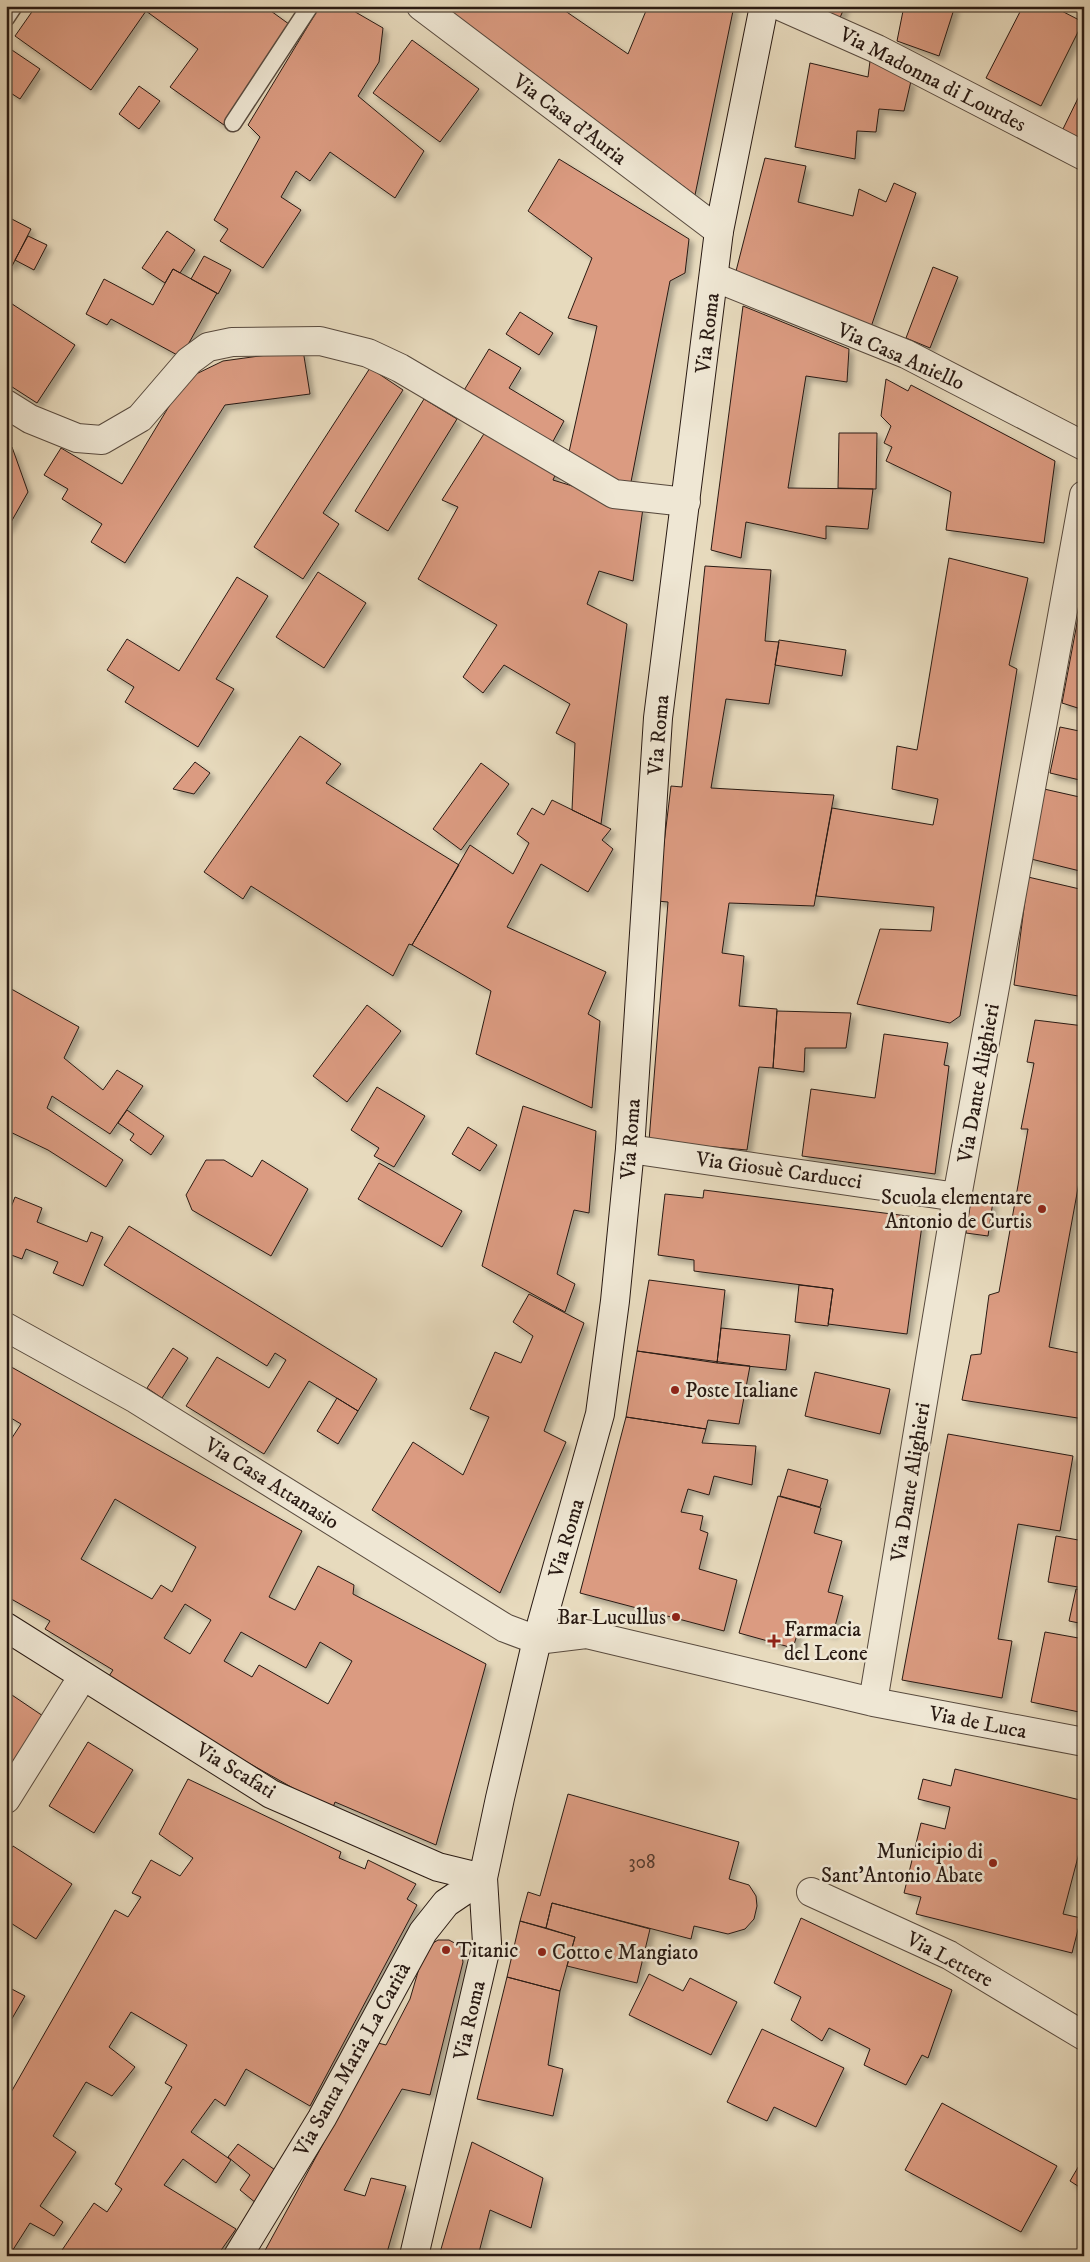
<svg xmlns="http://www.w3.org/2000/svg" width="1090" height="2262" font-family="'IM FELL DW Pica',serif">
  <defs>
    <filter id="shadow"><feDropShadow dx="4.5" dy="4.5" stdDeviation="2.5" flood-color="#0004"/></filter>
  </defs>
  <rect width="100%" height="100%" fill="#e7dabd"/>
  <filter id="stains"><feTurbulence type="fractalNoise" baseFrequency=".004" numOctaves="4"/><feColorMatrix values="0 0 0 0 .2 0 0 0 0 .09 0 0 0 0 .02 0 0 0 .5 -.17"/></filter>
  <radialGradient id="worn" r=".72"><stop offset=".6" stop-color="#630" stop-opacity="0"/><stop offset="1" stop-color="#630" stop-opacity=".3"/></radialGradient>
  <!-- building -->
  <path fill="#db9b81" stroke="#291a13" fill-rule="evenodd" filter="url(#shadow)" d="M36,6h228l29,21 -69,98 -54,-38 28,-38 -52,-38 -55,79 -76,-54z
    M320,6h25l38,22 -4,34 -21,34 66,55 -29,47 -65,-46 -20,29 -14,-10 -15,26 20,13 -38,58 -43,-27 8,-12 -14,-9 46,-83 -12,-12z
    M444,6h114l70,48 20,-48h86l-39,189z
    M813,6h32l-6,14z
    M904,6h51l-16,50 -42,-15z
    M1023,6h29l31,16 -42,84 -55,-28z
    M412,40l67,49 -39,53 -67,-49z
    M6,46l34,23 -20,30 -14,-9z
    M870,61l41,20 -7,30 -25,-2 -3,23 -19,-1 -2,28 -60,-12 15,-84 58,14z
    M139,86l21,15 -21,28 -20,-15z
    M1084,86v58l-23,-11z
    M765,158l41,8 -8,36 55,14 6,-27 27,13 8,-19 22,10 -45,134 -136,-52z
    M559,159l130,80 -4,34 -15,8 -40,206 -63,-26 30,-135 -29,-8 24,-60 -64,-47z
    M6,216l25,13 -19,37 -6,-2z
    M167,231l28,19 -15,23 -7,-4 -8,14 -23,-15z
    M28,236l19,9 -13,25 -19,-10z
    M204,256l27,14 -13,24 -27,-15z
    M933,267l25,10 -28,71 -24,-10z
    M173,269l44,24 -36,64 -70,-38 -4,6 -21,-11 18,-35 49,26z
    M6,300l69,45 -38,58 -31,-20z
    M743,306l106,43 -2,33 -41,-6 -18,112 85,1 -5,40 -42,-3v13l-80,-17 -5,36 -30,-8z
    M520,312l33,21 -14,22 -33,-21z
    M489,349l32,19 -12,20 55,33 -13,24 -88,-53z
    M303,350l7,44 -85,11 -100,158 -34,-21 11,-18 -40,-25 6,-10 -24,-14 17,-27 61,36 52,-86 18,-22 31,-15z
    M370,368l33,22 -80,123 16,11 -36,55 -49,-32z
    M886,379l22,12 3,-6 144,76 -11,82 -98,-13 5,-38 -65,-31 6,-14 -8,-4 7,-17 -10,-10z
    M424,399l33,20 -69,112 -33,-20z
    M487,429l70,42 -4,9 90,28 -10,73 -34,-10 -12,33 40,20 -26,200 -29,-14 3,-67 -19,-10 14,-29 -66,-39 -21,28 -20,-16 34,-52 -79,-46 40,-72 -16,-7z
    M839,433h38l-1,56 -38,-1z
    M12,447l16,45 -22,39v-74z
    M949,558l79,20 -19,87 8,4 -57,347 -10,7 -93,-19 23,-75 51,2 3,-24 -118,-11 16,-88 101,17 5,-26 -46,-10 5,-43 20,4z
    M705,566l66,4 -6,71 14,1 -10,62 -43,-5 -15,89 123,7 -20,111 -85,-3 -7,50 22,3 -5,50 38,3 -4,59 -14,-1 -12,83 -98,-9 19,-239 -11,-1 14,-115 11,1z
    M318,572l48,31 -42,65 -48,-31z
    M237,577l31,19 -52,83 18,10 -36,58 -73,-45 9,-15 -27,-17 20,-31 52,32z
    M1084,586v124l-22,-7z
    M779,640l67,10 -4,26 -67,-11z
    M1060,727l24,5v49l-34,-8z
    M300,736l41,28 -15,19 133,82 -47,80 -3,-1 -16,32 -142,-90 -8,13 -39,-27z
    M195,762l15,11 -16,21 -21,-5z
    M481,763l28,21 -48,66 -28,-21z
    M1044,789l40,9v74l-57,-14z
    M552,800l59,29 -9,11 11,9 -25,43 -47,-28 -34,63 99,45 -18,42 12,7 -8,87 -116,-54 15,-63 -79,-46 58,-100 43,29 16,-31 -12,-9 15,-26 12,7z
    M1028,877l56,13v107l-70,-12z
    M6,986l73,41 -15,31 39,32 14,-20 26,16 -33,48 -58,-38 -5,12 76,52 -17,27 -58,-37 -42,-20z
    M367,1005l34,26 -54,71 -34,-26z
    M777,1011l74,2 -5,35h-41l-1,24 -31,-4z
    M1035,1020l49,6v129l-35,192 35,7v65l-122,-19 9,-45 10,-1 8,-59 10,-3 29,-163h-7l13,-66 -7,-1z
    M884,1034l64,9 -4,22 5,1 -14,108 -133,-18 9,-67 64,9z
    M377,1087l48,29 -31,51 -20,-11 5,-8 -28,-18z
    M523,1106l73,25 -7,82 -15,-3 -17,64 18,10 -10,28 -83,-46z
    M127,1110l37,26 -13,19 -21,-15 4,-6 -16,-11z
    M468,1127l29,18 -17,26 -28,-17z
    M206,1160h18l28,17 10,-17 46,29 -37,67 -79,-46 -6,-15z
    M379,1163l83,48 -20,36 -84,-48z
    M704,1190l219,28 -16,116 -79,-10 5,-35 -139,-18v-11l-36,-5 7,-61 38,4z
    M15,1197l27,11 -5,14 50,20 4,-10 12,5 -20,49 -30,-13 5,-11 -32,-13 -4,10 -16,-6v-33z
    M971,1198l22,3 -5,35 -22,-3z
    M129,1226l248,153 -19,32 -49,-30 -45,73 -78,-48 31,-49 52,31 17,-28 -11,-7 -8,13 -163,-101z
    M649,1280l76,10 -8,73 -80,-12z
    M799,1285l34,4 -5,37 -33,-4z
    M529,1294l55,29 -40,108 22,11 -66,151 -128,-83 41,-68 50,33 26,-58 -19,-8 25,-57 26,11 12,-27 -20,-14z
    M721,1328l69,7 -4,35 -69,-7z
    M173,1348l15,10 -26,40 -15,-10z
    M637,1351l113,15 -11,58 -31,-4 -2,9 -80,-12z
    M6,1364l296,167 -33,66 26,13 23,-44 36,19 -1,9 133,70 -50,181 -101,-43 -3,8 -227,-128 8,-12 -68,-41 5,-8 -44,-25v-149l15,-23 -15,-9zM115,1499l81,48 -24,45 -11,-7 -9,14 -71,-40zM185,1604l26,16 -21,34 -26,-16zM241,1632l65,36 14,-26 32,19 -24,43 -69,-39 -7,12 -28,-16z
    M815,1372l75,17 -10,45 -75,-18z
    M337,1398l21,13 -20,33 -21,-13z
    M626,1417l80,12 -4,14 54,3 -4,39 -38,-9 -5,19 -21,-6 -7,23 22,4 -3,14 8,3 -9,36 38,11 -13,51 -144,-38z
    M948,1434l125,22 -13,75 -42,-7 -20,115 14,2 -10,57 -100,-18z
    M788,1469l40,11 -8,27 -40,-11z
    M778,1496l43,12 -7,25 28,8 -14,51 15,4 -10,38 -33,-9 -7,23 -54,-15z
    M1056,1536l28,5v47l-36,-6z
    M1076,1589l8,1v34l-15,-3z
    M1045,1632l39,7v74l-53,-11z
    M6,1691l37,25 -37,56z
    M88,1742l45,28 -39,63 -45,-27z
    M955,1769l129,32v33l-21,80 18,4 -9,35 -156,-39 5,-17 -17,-4 17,-70 24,6 5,-22 -32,-8 5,-20 28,7z
    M188,1779l153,73 -2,6 26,11 3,-9 48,24 -9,15 10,6 -107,201 -64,-37 -21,37 -10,-7 -24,33 40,28 -15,23 -33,-24 -19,26 72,44 -19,27h-159l36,-53 13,9 15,-23 -7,-5 57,-97 -7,-4 22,-38 -56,-33 -22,35 26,20 -23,29 -26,-14 -33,54 23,16 -36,54 23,16 -9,14 -24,-13 -21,33h-3v-155l109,-191 13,7 13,-20 -9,-4 19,-33 29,16 13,-18 -34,-24z
    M568,1794l171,48 -10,37 20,6 7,11 1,10 -3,13 -9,10 -17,5 -34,-8 -3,13 -139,-36 -6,25 -26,-7 8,-29 12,4z
    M13,1846l59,38 -36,55 -30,-19v-63z
    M552,1903l98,26 -13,54 -70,-17 8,-29 -29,-9z
    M801,1918l151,72 -24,68 -6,-3 -16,30 -42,-20 6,-16 -41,-21 -7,13 -31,-21 10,-23 -27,-14z
    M520,1921l55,16 -15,54 -53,-14z
    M438,1940h11l11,6 3,16 -33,133 -28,-6 -58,101 21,6 6,-18 35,8 -20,70h-124l116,-213 8,2 24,-46 15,-51z
    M649,1974l34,17 7,-13 47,24 -26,53 -82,-40z
    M507,1977l53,14 -12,74 15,4 -10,47 -76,-17z
    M6,1986l19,10 -19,33z
    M762,2029l82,39 -28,59 -42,-20 -7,14 -40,-19z
    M942,2103l115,63 -36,66 -116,-62z
    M472,2142l71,36 -12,50 -41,-18 -12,46h-39z
    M238,2144l40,28 -22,31 -16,-13 10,-15 -22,-18z
    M1084,2157v33l-14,-9z"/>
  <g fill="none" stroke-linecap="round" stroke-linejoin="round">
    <!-- lane casing -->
    <g stroke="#584a3e" stroke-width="19">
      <path id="lane" d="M6,18l8,-12
        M233,123l77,-117"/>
    </g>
    <!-- street casing -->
    <g stroke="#584a3e" stroke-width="30">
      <path id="street" d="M421,6l298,225
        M780,6l97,43 207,107
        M714,277l192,77 178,92
        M6,404l24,15 47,19 25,2 38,-22 49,-57 19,-14 24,-5 88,-1 48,12 32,15 214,126 72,8
        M630,1149l327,48
        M6,1327l130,72 369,229 32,12 49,-6 287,68 211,40
        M873,1702l84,-505 127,-702
        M6,1799l77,-123
        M811,1892l138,63 135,81"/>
    </g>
    <!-- secondary casing -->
    <g stroke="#291a13" stroke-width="30">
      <path id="secondary" d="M6,1627l265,167 167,73 45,11
        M238,2256l84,-138 101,-186 23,-29 37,-25
        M414,2256l73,-313 -4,-65 17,-80 37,-158 63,-226 15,-113 15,-152 28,-431 61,-487 45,-225"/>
    </g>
    <!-- lane -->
    <use href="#lane" stroke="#efe7d4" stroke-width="16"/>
    <!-- street -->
    <use href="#street" stroke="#efe7d4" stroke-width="28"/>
    <!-- secondary -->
    <use href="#secondary" stroke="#efe7d4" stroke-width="28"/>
  </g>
  <!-- markers -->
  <g fill="#8f2418" stroke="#efe7d4" stroke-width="2">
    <circle cx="1042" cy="1209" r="5"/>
    <circle cx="675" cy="1390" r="5"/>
    <circle cx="676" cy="1617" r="5"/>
    <path d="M771.5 1633.5h5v5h5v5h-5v5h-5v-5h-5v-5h5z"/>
    <circle cx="993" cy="1863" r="5"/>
    <circle cx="446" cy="1950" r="5"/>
    <circle cx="542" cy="1952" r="5"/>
  </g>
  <g text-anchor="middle" stroke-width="5" stroke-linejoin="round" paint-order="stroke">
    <!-- number labels -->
    <g font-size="19" fill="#563a2e">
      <text x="642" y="1868">308</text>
    </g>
    <!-- street labels -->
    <g font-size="21" fill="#291a13" stroke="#efe7d4">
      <text transform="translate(933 79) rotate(27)" y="7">Via Madonna di Lourdes</text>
      <text transform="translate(570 119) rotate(37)" y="7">Via Casa d'Auria</text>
      <text transform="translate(707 333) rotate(-83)" y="7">Via Roma</text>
      <text transform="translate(901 356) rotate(24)" y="7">Via Casa Aniello</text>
      <text transform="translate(658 735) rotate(-85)" y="7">Via Roma</text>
      <text transform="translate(978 1083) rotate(-80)" y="7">Via Dante Alighieri</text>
      <text transform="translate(630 1139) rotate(-86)" y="7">Via Roma</text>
      <text transform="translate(779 1170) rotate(8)" y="7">Via Giosuè Carducci</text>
      <text transform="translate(910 1482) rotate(-81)" y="7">Via Dante Alighieri</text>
      <text transform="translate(272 1483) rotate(32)" y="7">Via Casa Attanasio</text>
      <text transform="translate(566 1538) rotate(-74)" y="7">Via Roma</text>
      <text transform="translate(978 1722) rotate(11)" y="7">Via de Luca</text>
      <text transform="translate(236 1770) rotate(31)" y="7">Via Scafati</text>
      <text transform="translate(950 1959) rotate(28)" y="7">Via Lettere</text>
      <text transform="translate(469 2020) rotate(-77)" y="7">Via Roma</text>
      <text transform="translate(352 2059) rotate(-61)" y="7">Via Santa Maria La Carità</text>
    </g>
    <!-- poi labels -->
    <g font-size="21" fill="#291a13" stroke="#efe7d4" text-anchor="start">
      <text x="1032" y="1204" text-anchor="end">Scuola elementare<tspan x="1032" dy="24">Antonio de Curtis</tspan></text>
      <text x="685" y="1397">Poste Italiane</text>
      <text x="666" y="1624" text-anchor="end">Bar Lucullus</text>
      <text x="784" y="1636">Farmacia<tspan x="784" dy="24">del Leone</tspan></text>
      <text x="983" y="1858" text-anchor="end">Municipio di<tspan x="983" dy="24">Sant'Antonio Abate</tspan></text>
      <text x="456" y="1957">Titanic</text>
      <text x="552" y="1959">Cotto e Mangiato</text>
    </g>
  </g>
  <!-- margin -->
  <rect width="1090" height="2262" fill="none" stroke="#e7dabd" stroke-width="25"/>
  <rect x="8" y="8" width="1075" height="2247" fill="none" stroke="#291a13" stroke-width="2.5"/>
  <rect x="12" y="12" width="1065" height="2237" fill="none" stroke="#291a13"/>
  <rect width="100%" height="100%" filter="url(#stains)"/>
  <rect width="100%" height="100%" fill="url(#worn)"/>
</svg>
